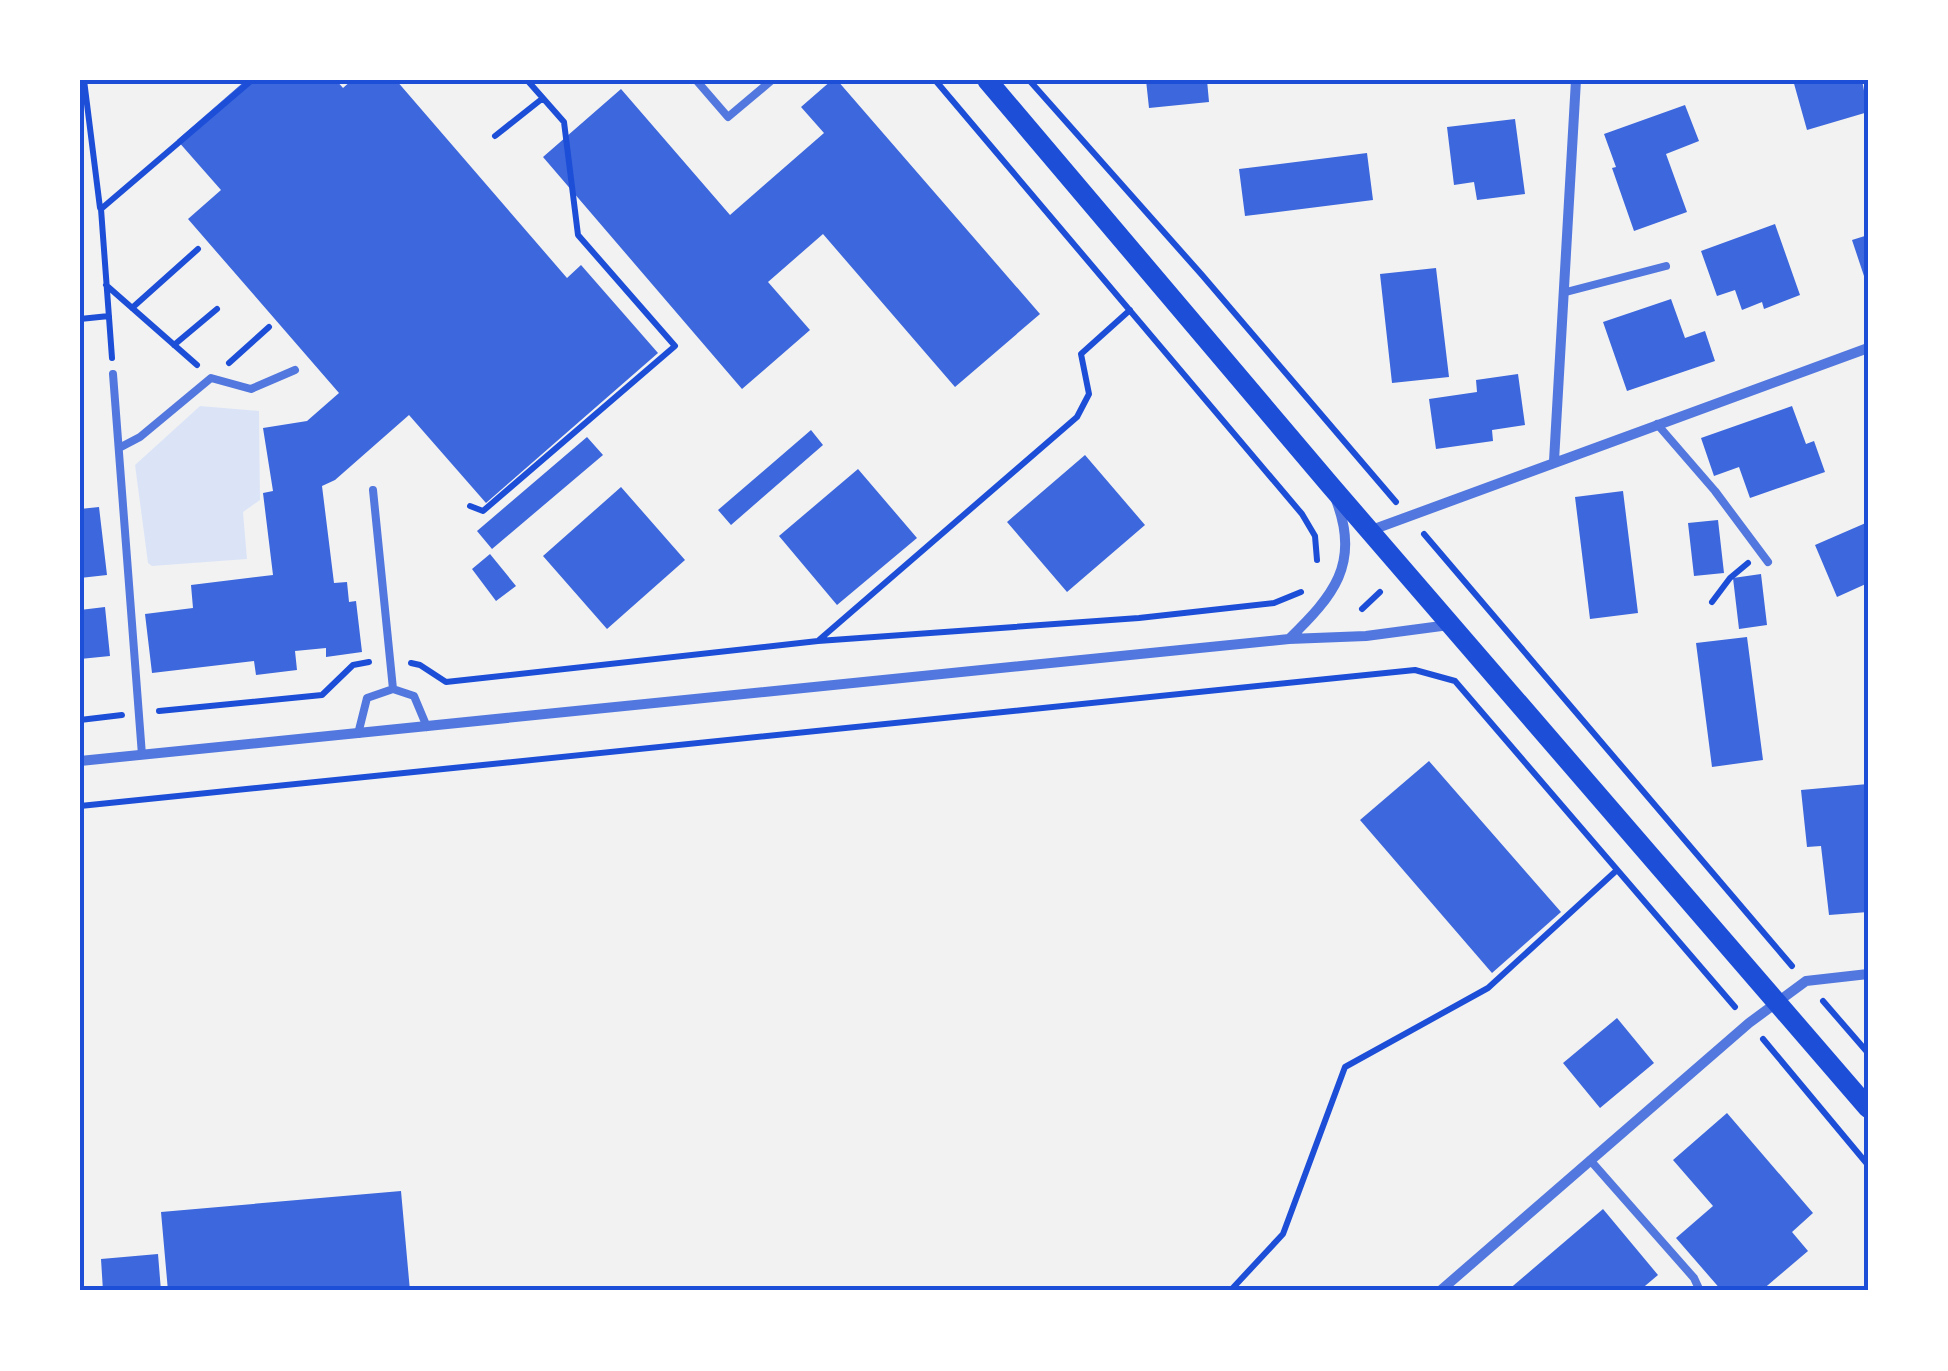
<svg xmlns="http://www.w3.org/2000/svg" width="1948" height="1371" font-family="Signika,sans-serif">
  <rect width="100%" height="100%" fill="#f2f2f2"/>
  <!-- green -->
  <path fill="#dbe4f7" d="M200,406l59,5 1,89 -17,12 4,47 -95,7 -4,-3 -13,-98z"/>
  <!-- building -->
  <path fill="#3d67dc" d="M246,80h90l7,8 9,-8h44l171,198 14,-13 77,88 -172,150 -77,-88 -74,65 -13,6 12,97 13,-1 2,20 7,-1 6,51 -36,5v-9l-31,3 2,19 -41,5 -2,-14 -102,12 -7,-59 48,-6 -2,-23 82,-10 -10,-82 10,-2 -10,-63 44,-7 32,-28 -151,-174 33,-29 -44,-50z
    M832,80h5l203,234 -85,73 -132,-153 -55,48 42,48 -68,59 -199,-232 78,-68 109,126 94,-82 -23,-26z
    M1146,80h61l2,22 -60,6z
    M1793,80h69l6,32 -61,18z
    M1685,105l14,36 -33,13 21,58 -53,19 -22,-63 4,-1 -12,-33z
    M1515,119l10,75 -48,6 -3,-18 -20,3 -7,-58z
    M1367,153l6,47 -128,16 -6,-47z
    M1775,224l25,71 -36,14 -2,-7 -20,8 -7,-20 -18,6 -16,-45z
    M1868,235v50h-1l-15,-45z
    M1436,268l13,109 -57,6 -12,-109z
    M1671,299l14,39 20,-7 10,30 -88,30 -24,-69z
    M1518,374l7,51 -33,5 1,11 -57,8 -7,-50 48,-7 -1,-12z
    M1792,406l14,38 8,-3 11,31 -75,26 -11,-31 -25,9 -13,-38z
    M811,430l12,15 -92,80 -13,-15z
    M587,437l16,18 -111,94 -15,-18z
    M1085,455l60,70 -78,67 -60,-70z
    M858,469l59,69 -80,67 -58,-69z
    M621,487l64,73 -78,69 -64,-73z
    M1623,491l15,122 -48,6 -15,-122z
    M99,507l8,68 -27,3v-69z
    M1718,520l6,53 -30,3 -6,-53z
    M1868,522v61l-31,14 -22,-52z
    M490,554l26,32 -20,15 -24,-32z
    M1761,574l6,51 -28,4 -6,-51z
    M105,607l5,49 -30,3v-49z
    M1747,637l16,123 -51,7 -16,-124z
    M1429,761l132,151 -69,61 -132,-153z
    M1868,784v128l-39,3 -8,-69 -14,1 -6,-57z
    M1617,1018l37,45 -54,45 -37,-45z
    M1727,1113l86,100 -21,19 16,19 -47,40h-39l-46,-53 37,-32 -40,-46z
    M401,1191l9,100h-242l-7,-79z
    M1603,1209l55,66 -19,16h-132z
    M158,1254l3,37h-58l-2,-32z"/>
  <g fill="none" stroke-linecap="round" stroke-linejoin="round">
    <!-- path -->
    <path stroke="#1d4ed8" stroke-width="6" d="M84,80l16,128
      M935,80l367,434 13,22 2,24
      M1029,80l173,195 194,227
      M495,136l48,-38
      M106,285l91,80
      M132,308l66,-59
      M80,319l29,-3
      M174,345l43,-36
      M112,358l-11,-149 151,-129
      M229,363l40,-36
      M470,506l13,5 192,-165 -97,-111 -14,-113 -37,-42
      M1424,534l368,432
      M1712,602l18,-24 18,-15
      M1362,609l18,-17
      M819,640l258,-223 12,-23 -8,-40 49,-44
      M411,663l9,2 26,17 372,-41 321,-23 135,-15 27,-11
      M159,711l163,-16 31,-30 16,-3
      M80,720l42,-5
      M80,806l1335,-136 40,11 280,326
      M1823,1001l45,52
      M1763,1039l105,126
      M1230,1291l53,-57 62,-167 143,-79 129,-118"/>
    <!-- service -->
    <path stroke="#5277de" stroke-width="8" d="M696,80l32,37 44,-37
      M1566,292l100,-26
      M113,374l29,381
      M1657,424l58,67 53,71
      M119,448l21,-11 71,-59 40,11 44,-19
      M373,490l20,199
      M358,734l9,-36 26,-9 21,7 13,31
      M1590,1160l104,118 6,13"/>
    <!-- minor -->
    <path stroke="#5277de" stroke-width="10" d="M1554,461l22,-381
      M1369,531l499,-183
      M1289,639c44,-43 72,-75 47,-139
      M80,761l1209,-122 77,-3 83,-11
      M1440,1291l309,-268 57,-42 62,-7"/>
    <!-- secondary -->
    <path stroke="#1d4ed8" stroke-width="20" d="M987,80l343,405 538,623"/>
  </g>
  <!-- border -->
  <rect width="1948" height="1371" fill="none" stroke="#ffffff" stroke-width="165"/>
  <rect x="82" y="82" width="1784" height="1206" fill="none" stroke="#1d4ed8" stroke-width="4"/>
</svg>
